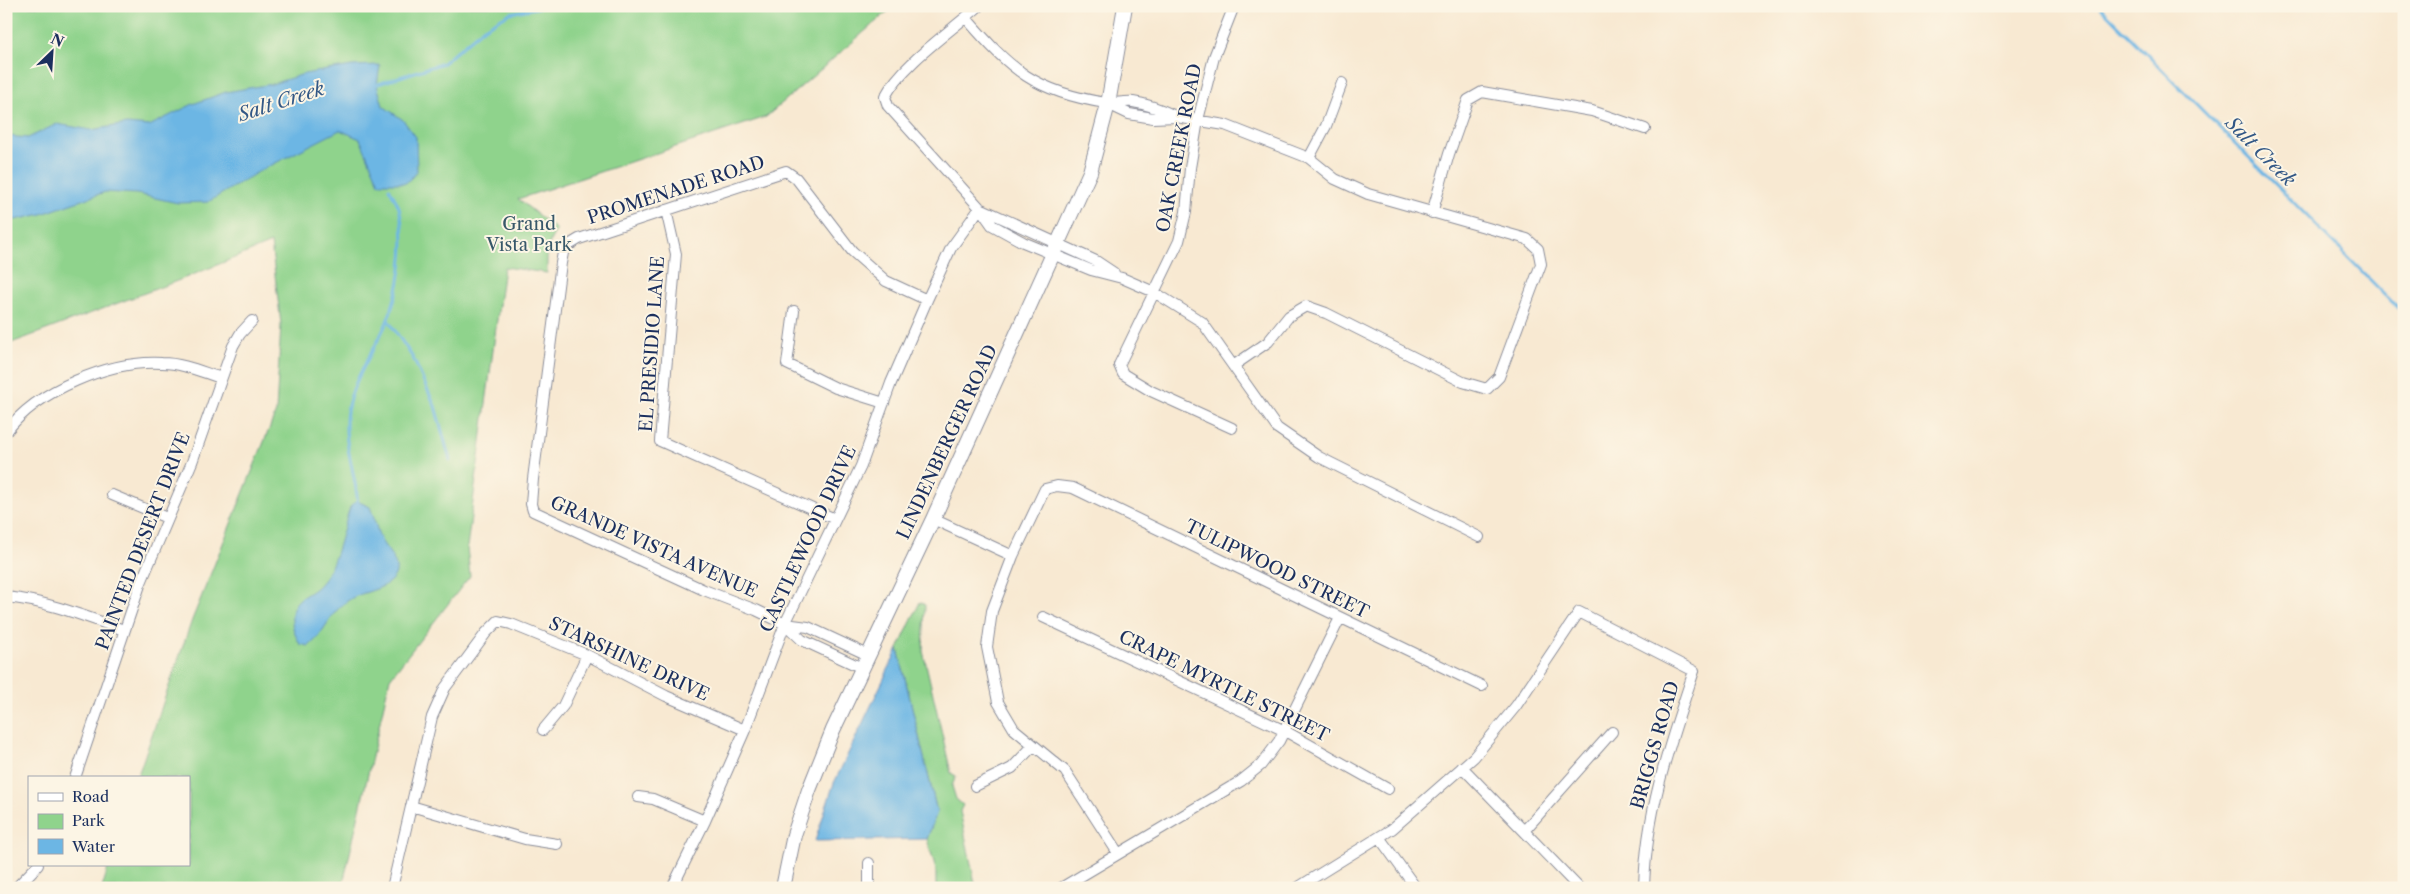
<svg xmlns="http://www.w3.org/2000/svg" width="2410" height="894" font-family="'Libre Caslon Text',serif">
  <rect width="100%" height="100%" fill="#fcf5e5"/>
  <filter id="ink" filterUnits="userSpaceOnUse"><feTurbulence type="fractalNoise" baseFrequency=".02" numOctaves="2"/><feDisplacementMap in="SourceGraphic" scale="10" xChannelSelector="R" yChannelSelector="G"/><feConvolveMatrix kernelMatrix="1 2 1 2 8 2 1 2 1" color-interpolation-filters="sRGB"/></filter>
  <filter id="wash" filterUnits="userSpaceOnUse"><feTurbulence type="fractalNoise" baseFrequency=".0096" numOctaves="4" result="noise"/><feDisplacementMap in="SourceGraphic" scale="20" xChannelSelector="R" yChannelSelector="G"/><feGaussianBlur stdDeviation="1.12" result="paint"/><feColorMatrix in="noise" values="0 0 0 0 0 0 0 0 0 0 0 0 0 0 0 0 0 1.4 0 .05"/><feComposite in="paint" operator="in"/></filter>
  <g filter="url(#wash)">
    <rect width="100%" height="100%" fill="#f8e9d2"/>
    <!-- green -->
    <path fill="#8fd38c" stroke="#558175" d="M6,6h888l-128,111 -248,82 39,31c-11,13 -10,26 -10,43l-43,-6 -37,280 3,29 -80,102 -48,210h-240l7,-23h80v-87h-52l55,-158 84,-208 5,-88 -10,-81 -86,35 -179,67z
      M920,602l5,3 -2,46 28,122 5,3 -4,10 4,13 7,6 -3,6 16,77h-40v-19l-9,-30 10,-27 -39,-163z"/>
    <!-- water -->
    <path fill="#6cb6e4" stroke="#4472a1" d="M380,65l-3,20 6,21 20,14 13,17 1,35 -11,11h-27l-19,-44 -20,-9 -82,42 -50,30 -30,1 -41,-9 -32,-2 -63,22 -27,6 -9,-2v-82l22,2 29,-14 34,6 36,-6 22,2 44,-22 33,-12 46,-8 32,-10 48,-8z
      M357,501l13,6c5,11 6,23 11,33 7,13 26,29 7,43 -12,9 -30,9 -42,19 -17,12 -22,32 -37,44l-9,-2c-5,-8 -9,-19 -8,-30 2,-18 18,-18 28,-30 17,-18 22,-56 31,-79z
      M898,649l39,163 -10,27 -112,2 19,-58z"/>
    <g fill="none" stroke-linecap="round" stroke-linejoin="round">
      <!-- stream -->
      <path stroke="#6cb6e4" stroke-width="3" d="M2099,6l305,308
        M375,85l68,-22 41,-35 26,-15 36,-7
        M388,320l25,38 22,48 15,54
        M358,505c-2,-32 -16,-62 -11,-94 6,-32 26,-58 39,-87 14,-32 22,-81 13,-116 -2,-7 -7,-14 -10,-20"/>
    </g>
  </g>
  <g filter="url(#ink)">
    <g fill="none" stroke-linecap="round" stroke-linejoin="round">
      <!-- minor casing -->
      <g stroke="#8a8c98" stroke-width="12">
        <path id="minor" d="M979,6c-28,25 -78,59 -94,91l3,9 92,102 12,17 31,17 68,28 31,8 32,14 48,30 75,106 42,29 160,80
          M966,18c45,52 69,74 140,85 9,1 18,-2 27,-1 14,2 27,7 40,13
          M1108,104l21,10 24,4 23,-1 49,8 84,33 26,21 33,15 159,45 11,10 3,15 -42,113 -12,12 -24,-7 -137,-69 -20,-7 -17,10 -21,26 -35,24
          M1309,158l17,-32 16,-43
          M980,208l116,53 18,12
          M666,210l10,44 -16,187 175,78
          M1432,213l17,-59 19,-54 14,-8 110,19 53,18
          M794,311l-7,53 49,24 48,15
          M1232,428l-81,-37 -28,-17 -4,-9 60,-124 7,-29 4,-44 8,-48 16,-63 20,-51
          M6,432c31,-42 104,-72 156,-69 20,0 40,9 59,15
          M112,495l55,23
          M933,519l80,37
          M6,597c41,4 80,20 118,33
          M1043,617l242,114 103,58
          M785,624l17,16 60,28
          M868,655l-60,-28 -23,-3 -29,-14 -52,-20 -171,-79 -2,-7 2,-25 28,-216 3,-15 15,-9 207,-68 10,7 56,73 34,30 41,19
          M543,730l20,-24 24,-51
          M1462,767l116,120
          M75,778l65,-193 52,-123 41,-116 7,-12 12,-13
          M975,786l37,-18 21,-22
          M638,797l15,2 52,22
          M411,806l114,33 32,5
          M1524,831l88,-99
          M1379,837l37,51
          M1118,853l-53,-82 -51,-42 -16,-27 -11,-55 5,-36 21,-55 32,-67 12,-3 16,2 409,198
          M16,888l22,-23
          M392,888l40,-171 13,-29 41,-55 12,-12 13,3 76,31 79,41 79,34
          M672,888l33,-67 40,-91 40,-106 76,-158 30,-83 36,-83 24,-52 29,-40
          M869,888v-25
          M1061,888l180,-107 20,-16 18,-24 61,-123
          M1297,888l95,-59 82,-72 42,-51 63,-94 115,59c-24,72 -48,140 -50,217"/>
      </g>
      <!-- tertiary casing -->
      <g stroke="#8a8c98" stroke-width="16">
        <path id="tertiary" d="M783,888l11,-53 15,-45 24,-60 100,-211 157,-347 18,-68 17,-98"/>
      </g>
      <!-- minor -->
      <use href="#minor" stroke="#fff" stroke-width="10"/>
      <!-- tertiary -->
      <use href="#tertiary" stroke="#fff" stroke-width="14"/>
    </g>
  </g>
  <g text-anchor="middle" stroke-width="4" stroke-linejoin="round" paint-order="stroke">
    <!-- street labels -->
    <g font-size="18" fill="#1b2f5e" stroke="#fcf5e5">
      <text transform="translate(1179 148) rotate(-79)" y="6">OAK CREEK ROAD</text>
      <text transform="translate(676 190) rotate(-18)" y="6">PROMENADE ROAD</text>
      <text transform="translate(652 344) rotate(-86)" y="6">EL PRESIDIO LANE</text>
      <text transform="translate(947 442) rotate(-65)" y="6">LINDENBERGER ROAD</text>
      <text transform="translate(808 539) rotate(-65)" y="6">CASTLEWOOD DRIVE</text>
      <text transform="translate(143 541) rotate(-69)" y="6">PAINTED DESERT DRIVE</text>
      <text transform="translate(654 547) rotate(24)" y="6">GRANDE VISTA AVENUE</text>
      <text transform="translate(1277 569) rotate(26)" y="6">TULIPWOOD STREET</text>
      <text transform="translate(629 659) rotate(25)" y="6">STARSHINE DRIVE</text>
      <text transform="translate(1224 686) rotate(26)" y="6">CRAPE MYRTLE STREET</text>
      <text transform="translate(1655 745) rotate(-74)" y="6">BRIGGS ROAD</text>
    </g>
    <!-- park labels -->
    <g font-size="18" fill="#38586a" stroke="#fcf5e5">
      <text x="529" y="230">Grand<tspan x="529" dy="21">Vista Park</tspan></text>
    </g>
    <!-- water labels -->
    <g font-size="19" font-style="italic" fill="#335886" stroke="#fcf5e5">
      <text transform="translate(281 101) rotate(-18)" y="7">Salt Creek</text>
      <text transform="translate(2261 151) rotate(45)" y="7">Salt Creek</text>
    </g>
  </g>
  <!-- margin -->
  <rect width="2410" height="894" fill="none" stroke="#fcf5e5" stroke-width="25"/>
  <!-- legend -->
  <rect x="28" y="776" width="162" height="90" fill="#fcf5e5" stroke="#a2a6af"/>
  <rect x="38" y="793" width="25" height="8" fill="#ffffff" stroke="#a2a6af"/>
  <text x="72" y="802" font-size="15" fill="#1b2f5e">Road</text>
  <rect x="38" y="814" width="25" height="15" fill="#8fd38c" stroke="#a2a6af"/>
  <text x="72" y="826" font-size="15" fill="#1b2f5e">Park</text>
  <rect x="38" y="839" width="25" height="15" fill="#6cb6e4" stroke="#a2a6af"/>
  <text x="72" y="852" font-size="15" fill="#1b2f5e">Water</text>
  <!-- north arrow -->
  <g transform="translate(52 52) rotate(25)" stroke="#fcf5e5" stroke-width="4" paint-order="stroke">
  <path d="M0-4L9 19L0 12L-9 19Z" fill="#1b2f5e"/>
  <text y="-8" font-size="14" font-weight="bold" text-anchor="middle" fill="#1b2f5e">N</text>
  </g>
</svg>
